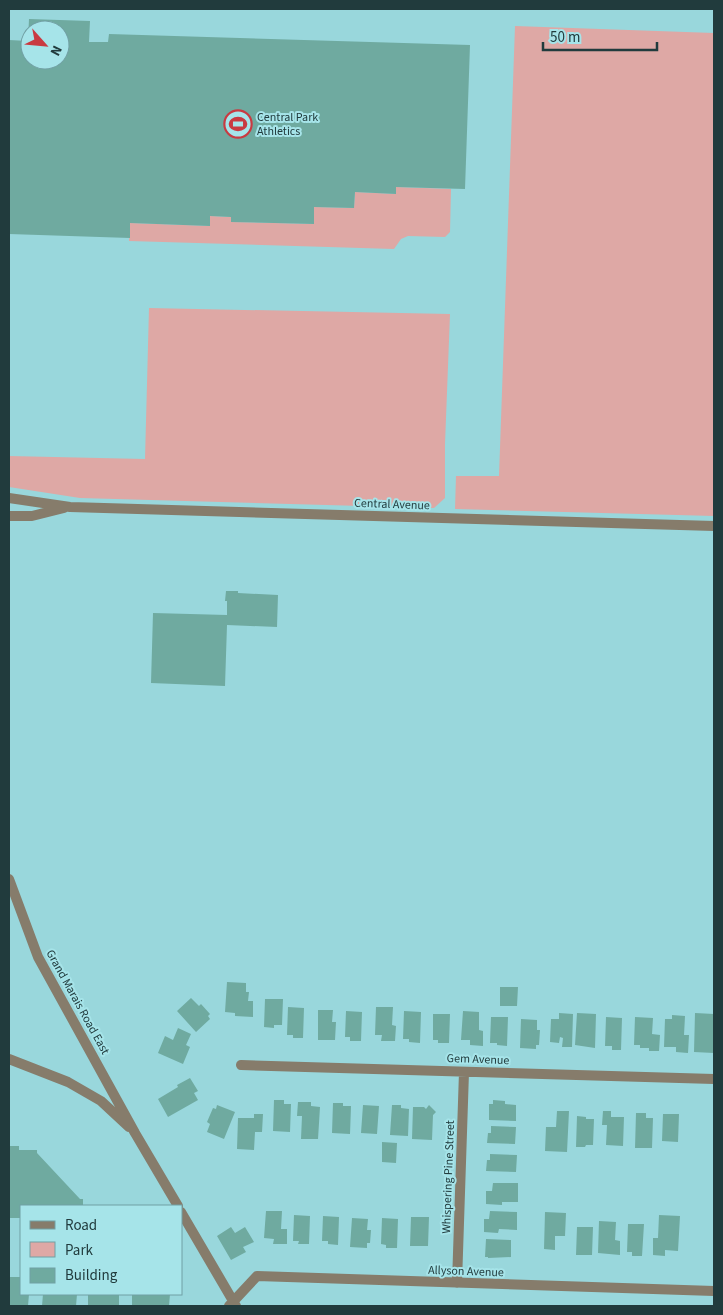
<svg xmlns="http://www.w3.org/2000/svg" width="723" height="1315" font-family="'Source Sans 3',sans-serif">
  <rect width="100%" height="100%" fill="#99d7dc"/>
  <!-- green -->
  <path fill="#dea8a5" d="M515,26l199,7v483l-259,-7 1,-33h43z
    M396,187l55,2 -1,43 -5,5 -37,-1 -7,3 -7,10 -265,-8 1,-18 80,3v-10l21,1v5l82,2 1,-17 40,1 1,-16 41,2z
    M149,308l301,6 -5,130v54l-11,10 -354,-10 -71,-11v-31l136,3z"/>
  <!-- building -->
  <path fill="#6faaa0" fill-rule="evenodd" d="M29,19l61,2 -1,21h19l1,-8 361,11 -5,144 -69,-2v7l-41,-2 -1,16 -40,-1v17l-83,-2v-5l-21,-1v10l-80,-3v15l-121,-4v-194l19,1zM30,30h30v30h-30z
    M226,591h12v2l40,2 -1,32 -50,-2 -2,61 -74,-3 2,-70 74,2v-14h-2z
    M227,982l19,1v9h3l-1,9h5v16l-18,-1v-3l-10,-1z
    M500,987h18l-1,19h-17z
    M191,998l8,8 2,-2 9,10 -2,2 2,3 -14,13 -19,-21z
    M265,999h18l-1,26h-8v3l-10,-1z
    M288,1007l16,1 -1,30h-10v-3h-6z
    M376,1007h17l-1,18 4,1 -1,15h-14l1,-6h-7z
    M318,1010h15l-1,12h4l-1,18h-17z
    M346,1011l16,1 -1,29h-11v-4h-5z
    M404,1011l17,1 -1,31 -11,-1v-3h-6z
    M463,1011l16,1v18l4,1v15l-13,-1v-5h-9z
    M559,1013l14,1 -1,33h-10l1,-9 -3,-1 -1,6 -9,-1 1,-23h8z
    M577,1013l19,1 -1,34 -20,-3z
    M695,1013l19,1v39l-20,-1z
    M433,1014h17l-1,29h-11v-3h-5z
    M672,1015l13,1 -1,19h5l-1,18 -12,-1v-5h-12l1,-28h7z
    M491,1017h17l-1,29 -10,-1v-2h-7z
    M606,1017l16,1 -1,32h-9v-4h-7z
    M635,1017l18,1 -1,16 8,1 -1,16h-10v-3h-9v-3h-6z
    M521,1019l16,1v10h3l-1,15h-3v4l-16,-1z
    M178,1028l13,6 -5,11 4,2 -7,17 -25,-11 7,-17 8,4z
    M190,1078l8,13 -4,2 4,7 -30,17 -10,-18 20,-12 -1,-2z
    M274,1100h10v4h7l-1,28 -17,-1z
    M493,1100l12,1v3l11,1v16l-27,-1v-16h4z
    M298,1102h13v4l9,1 -2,32h-17l1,-23h-5z
    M333,1103h10v3h8l-1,28 -18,-1z
    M217,1105l18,7 -11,27 -17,-7 3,-8 -3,-2 6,-14 3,1z
    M363,1105l16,1 -2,28 -16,-1z
    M392,1105h9v3l8,1 -1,27 -18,-1z
    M429,1105l7,7 -3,3 -1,25 -20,-1 1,-32h11l2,2z
    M557,1111h12l-2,41 -22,-1 1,-24h10z
    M603,1111h8v6h13l-1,29 -17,-1 1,-20h-5z
    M636,1113h10v5h7l-1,30h-17z
    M254,1114h9l-1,18h-7l-1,18 -17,-1 1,-31h16z
    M663,1114h16l-1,28 -16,-1z
    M577,1116l9,1v2h8l-1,26h-7l-1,2h-9z
    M491,1126l25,1 -1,17 -28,-1 1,-10h3z
    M382,1142l15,1 -1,20 -14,-1z
    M9,1146h10v4h18v3l43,46h3v7h-62v12h-12z
    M490,1154l27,1 -1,17 -30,-1 1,-11h3z
    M493,1183h25v19h-16v3l-16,-1v-13h6z
    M266,1211h16l-1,18h6v15h-14l1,-5 -10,-1z
    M490,1211l27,1v18l-18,-1 -1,4 -14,-1v-13h5z
    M545,1212l21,1 -1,23h-10v14l-11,-1z
    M294,1215l16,1 -1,28h-11l1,-3h-6z
    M659,1215l21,1 -2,35 -13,-1v6l-12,-1v-17h5z
    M323,1216l16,1 -1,28 -10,-1v-3h-6z
    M411,1217h18l-1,29h-18z
    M352,1218l16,1 -1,11h4l-1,13h-3v5l-17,-1z
    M382,1218l16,1 -1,29h-11v-3l-5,-1z
    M599,1221l17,1 -1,18 5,1v14l-22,-2z
    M628,1224h16l-2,32h-10v-4h-5z
    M231,1227l4,6 10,-6 9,15 -11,5 3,5 -15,8 -14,-24z
    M577,1227h16l-1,28h-16z
    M486,1239l25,1v17l-23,1v-1h-3z
    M9,1277h12v17h8l-1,12h-19z
    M43,1294h34l-1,12h-34z
    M88,1294h31v12h-31z
    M132,1294h38l-1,12h-37z"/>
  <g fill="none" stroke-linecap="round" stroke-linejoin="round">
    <!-- minor -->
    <path stroke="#867c6b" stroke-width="10" d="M9,879l29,78 97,176 43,73
      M9,1059l59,23 33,19 28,26
      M241,1065l473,14
      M181,1212l55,94
      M457,1283l7,-211
      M229,1306l28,-30 457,15"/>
    <!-- tertiary -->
    <path stroke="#867c6b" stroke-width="10" d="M9,498l61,9 644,19
      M9,516h23l32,-8"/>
  </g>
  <!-- icons -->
  <defs>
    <g id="stadium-ring" transform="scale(1.4375)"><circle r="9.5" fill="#a6e4e9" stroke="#c93a41" stroke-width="1.5"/><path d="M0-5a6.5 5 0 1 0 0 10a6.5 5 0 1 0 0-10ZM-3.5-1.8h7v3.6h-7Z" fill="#c93a41"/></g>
  </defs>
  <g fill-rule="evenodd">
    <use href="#stadium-ring" x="238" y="124"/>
  </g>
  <g text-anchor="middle" stroke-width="4" stroke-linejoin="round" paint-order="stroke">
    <!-- poi labels -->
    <g font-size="12" fill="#213b3d" stroke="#a6e4e9" text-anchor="start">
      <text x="257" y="121">Central Park<tspan x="257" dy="14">Athletics</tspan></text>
    </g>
    <!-- street labels -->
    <g font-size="12" fill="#213b3d" stroke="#a6e4e9">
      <text transform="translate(392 504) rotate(2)" y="4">Central Avenue</text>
      <text transform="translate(78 1002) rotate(61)" y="4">Grand Marais Road East</text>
      <text transform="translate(478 1059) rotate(2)" y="4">Gem Avenue</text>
      <text transform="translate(448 1177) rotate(-88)" y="4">Whispering Pine Street</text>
      <text transform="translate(466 1271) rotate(2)" y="4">Allyson Avenue</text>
    </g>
  </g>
  <!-- border -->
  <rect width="723" height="1315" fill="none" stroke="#213b3d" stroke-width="20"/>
  <!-- legend -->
  <rect x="20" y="1205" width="162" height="90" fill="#a6e4e9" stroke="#71a0a4"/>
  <rect x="30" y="1221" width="25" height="8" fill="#867c6b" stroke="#71a0a4"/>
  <text x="65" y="1230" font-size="15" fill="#213b3d">Road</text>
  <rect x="30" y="1242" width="25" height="15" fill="#dea8a5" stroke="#71a0a4"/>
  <text x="65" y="1255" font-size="15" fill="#213b3d">Park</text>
  <rect x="30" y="1268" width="25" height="15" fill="#6faaa0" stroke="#71a0a4"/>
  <text x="65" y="1280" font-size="15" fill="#213b3d">Building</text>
  <!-- north arrow -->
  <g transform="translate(45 45) rotate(117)"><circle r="24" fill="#a6e4e9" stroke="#71a0a4"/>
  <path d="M0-4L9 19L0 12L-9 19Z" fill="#c93a41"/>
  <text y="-8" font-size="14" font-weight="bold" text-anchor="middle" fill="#213b3d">N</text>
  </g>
  <!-- scale -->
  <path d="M543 42v8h114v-8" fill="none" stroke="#213b3d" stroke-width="2.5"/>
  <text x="550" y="42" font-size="15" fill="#213b3d" stroke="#a6e4e9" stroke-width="4" paint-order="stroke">50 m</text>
</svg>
